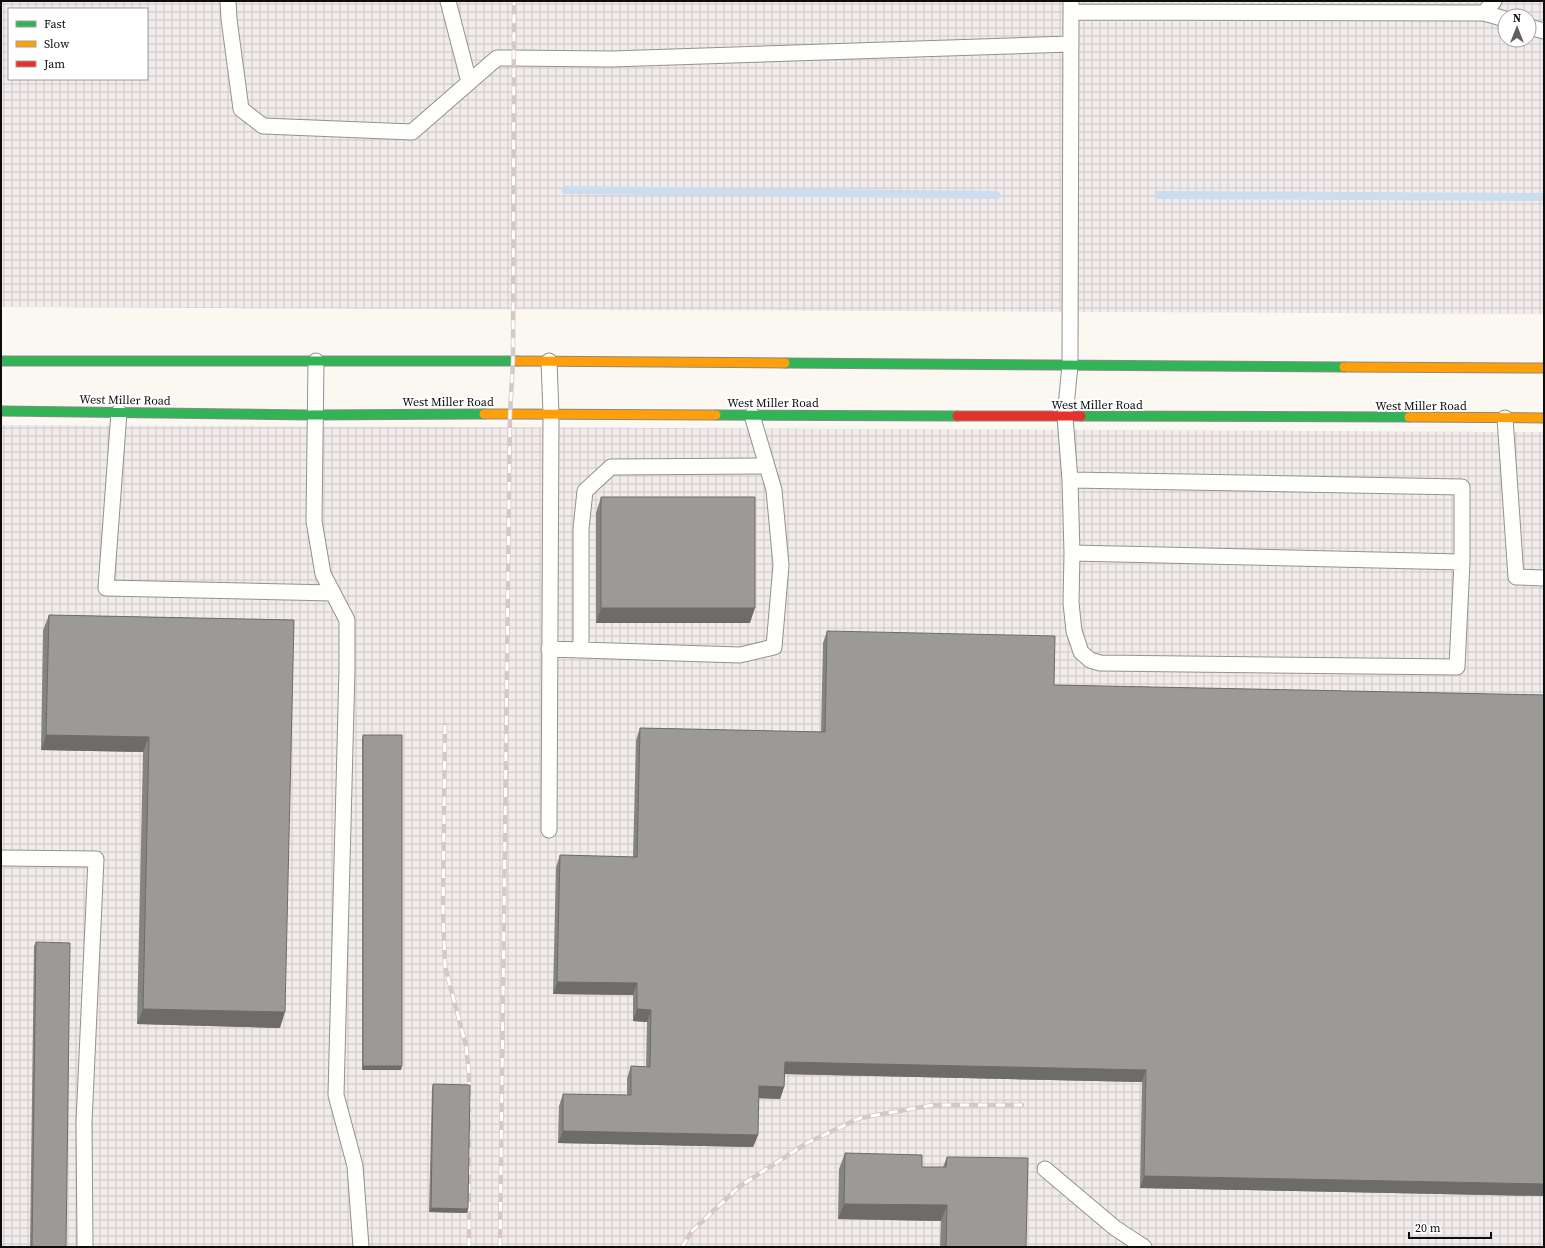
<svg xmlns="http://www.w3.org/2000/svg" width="1545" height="1248" font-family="'Source Serif 4',serif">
  <defs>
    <pattern id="industrial-grid" width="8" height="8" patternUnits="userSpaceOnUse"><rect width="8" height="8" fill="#f1ebec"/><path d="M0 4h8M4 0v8" fill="none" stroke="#cdc8c9"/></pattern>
  </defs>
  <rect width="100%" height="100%" fill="#faf8f0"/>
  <!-- industrial -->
  <path fill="url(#industrial-grid)" fill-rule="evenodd" d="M1,1h1543v313l-1543,-7zM9,9h138v70h-138zM1505,16h24v24h-24z
    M1,425l1543,7v815h-1543z"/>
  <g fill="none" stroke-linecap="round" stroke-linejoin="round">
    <!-- stream -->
    <path stroke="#ccddef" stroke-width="8" d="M566,190l430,5
      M1159,195l385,2"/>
    <!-- lane casing -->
    <g stroke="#93928f" stroke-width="17">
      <path id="lane" d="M228,1l1,18 12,90 22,17 149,6 85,-74 115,1 459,-15
        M448,1l21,81
        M1071,1l-1,364 -5,52 5,63 2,73 -1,50 3,28 7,21 9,8 10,3 357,4 5,-105
        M1071,12l413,1 10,-12
        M1484,13l21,6
        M1529,27l15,4
        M316,361l-2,160 9,53 24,46v49l-11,426 19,71 6,81
        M119,412l-13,176 227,5
        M1505,418l11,159 28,1
        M1070,480l392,7v75l-390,-9
        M549,649l191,6 34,-8 7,-82 -7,-75 -22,-75
        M581,650v-121l4,-38 26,-24 156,-1
        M549,830l2,-416 -2,-53
        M1,858l95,1 -12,263 1,125
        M1045,1169l70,59 29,19"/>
    </g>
    <!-- fast casing -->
    <g stroke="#8a8985" stroke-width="11">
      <path id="fast" d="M1,361h516
        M785,363l559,4
        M1,411l308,4 175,-1
        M716,415l241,1
        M1081,416l328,1"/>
    </g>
    <!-- slow casing -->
    <g stroke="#8a8985" stroke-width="11">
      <path id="slow" d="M517,361l268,2
        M1344,367l200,1
        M484,414l232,1
        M1409,417l135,1"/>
    </g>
    <!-- jam casing -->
    <g stroke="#8a8985" stroke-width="11">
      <path id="jam" d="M957,416h124"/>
    </g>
    <!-- lane -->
    <use href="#lane" stroke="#fefefd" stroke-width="15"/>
    <!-- fast -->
    <use href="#fast" stroke="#30b455" stroke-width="9"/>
    <!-- slow -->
    <use href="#slow" stroke="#ff9f0a" stroke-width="9"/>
    <!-- jam -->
    <use href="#jam" stroke="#e5322d" stroke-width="9"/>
    <!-- rail casing -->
    <g stroke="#d5c8c6" stroke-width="4.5">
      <path id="rail" d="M445,725l-2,186 2,55 21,80 3,27v22
        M469,1247v-138
        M500,1247l10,-833 3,-53 1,-360
        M682,1247l10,-16 48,-45 67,-43 53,-25 73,-13h89"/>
    </g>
    <!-- rail -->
    <use href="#rail" stroke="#fff" stroke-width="3" stroke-dasharray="9" stroke-linecap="butt"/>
  </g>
  <!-- wall -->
  <path fill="#868481" d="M601,497l149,126h-154v-110z
    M49,615l245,5 -14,408 -143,-4 6,-272 -102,-2 2,-120z
    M827,631l227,54 490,10v501l-404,-8 2,-106 -357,-8 -1,13 -4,12 -22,-1v37l-5,12 -195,-4 1,-37 4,-12 64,1v-17l4,-12 15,1 1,-45 -14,-1v-26l-80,-1 3,-127 4,-12 73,2 3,-117 4,-12 181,4 2,-89z
    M363,735l38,335h-39v-331z
    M36,942l30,305h-36l4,-301z
    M433,1084l35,125 -1,4 -38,-1 3,-124z
    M845,1153l77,14h21l4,-10 79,90h-86l1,-26 -103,-2 1,-50z"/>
  <!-- shaded-wall -->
  <path fill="#6d6c69" d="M601,608h154l-5,15h-154z
    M46,735l103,2 -6,15 -102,-2z
    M557,982l80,1 -4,12 -80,-1z
    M143,1009l142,3 -5,16 -143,-4z
    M637,1009l14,1 -4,12 -14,-1z
    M785,1062l361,8 -4,12 -362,-8z
    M363,1066h39l-1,4h-39z
    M759,1086l25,1 -4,12 -26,-1z
    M563,1131l195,4 -5,12 -195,-4z
    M1144,1176l400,8v12l-404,-8z
    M844,1204l103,1 -6,16 -103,-2z
    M431,1208l37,1 -1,4 -38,-1z"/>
  <!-- building -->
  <path fill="#9c9a96" stroke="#6d6c69" d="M601,497h154v111h-154z
    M49,615l245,5 -9,392 -142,-3 6,-272 -103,-2z
    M827,631l228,5 -1,49 490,10v489l-400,-8 2,-106 -361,-8 -1,25 -25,-1 -1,49 -195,-4v-37l68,1v-29l19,1 1,-57 -14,-1v-26l-80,-1 3,-127 77,2 3,-129 185,4z
    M363,735h39v331h-39z
    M36,942l34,1 -4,304h-34z
    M433,1084l37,1 -2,124 -37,-1z
    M845,1153l77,2v12h24l1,-10 81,1 -2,89h-80l1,-42 -103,-1z"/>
  <g text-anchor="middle" stroke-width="4" stroke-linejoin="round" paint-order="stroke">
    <!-- street labels -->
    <g font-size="12" fill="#0c0c0c" stroke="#fff">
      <text transform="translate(125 400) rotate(1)" y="4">West Miller Road</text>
      <text x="448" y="406">West Miller Road</text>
      <text x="773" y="407">West Miller Road</text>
      <text x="1097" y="409">West Miller Road</text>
      <text x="1421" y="410">West Miller Road</text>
    </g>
  </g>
  <!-- border -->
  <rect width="1545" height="1248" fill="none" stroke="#0c0c0c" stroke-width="4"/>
  <!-- legend -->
  <rect x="8" y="8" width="140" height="72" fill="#ffffff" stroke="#9e9e9e"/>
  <rect x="16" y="21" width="20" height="6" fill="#30b455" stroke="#9e9e9e"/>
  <text x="44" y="28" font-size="12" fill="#0c0c0c">Fast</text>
  <rect x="16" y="41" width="20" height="6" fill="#ff9f0a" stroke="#9e9e9e"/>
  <text x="44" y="48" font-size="12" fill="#0c0c0c">Slow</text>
  <rect x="16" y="61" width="20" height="6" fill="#e5322d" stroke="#9e9e9e"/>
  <text x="44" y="68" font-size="12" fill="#0c0c0c">Jam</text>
  <!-- north arrow -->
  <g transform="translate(1517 28)"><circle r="19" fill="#ffffff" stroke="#9e9e9e"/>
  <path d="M0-3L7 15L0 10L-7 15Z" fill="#5f5f5c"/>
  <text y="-6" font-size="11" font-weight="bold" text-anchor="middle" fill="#0c0c0c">N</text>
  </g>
  <!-- scale -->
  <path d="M1409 1232v6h82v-6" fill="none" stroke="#0c0c0c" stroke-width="2"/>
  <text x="1415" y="1232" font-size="12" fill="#0c0c0c" stroke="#ffffff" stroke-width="3" paint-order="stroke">20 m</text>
</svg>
